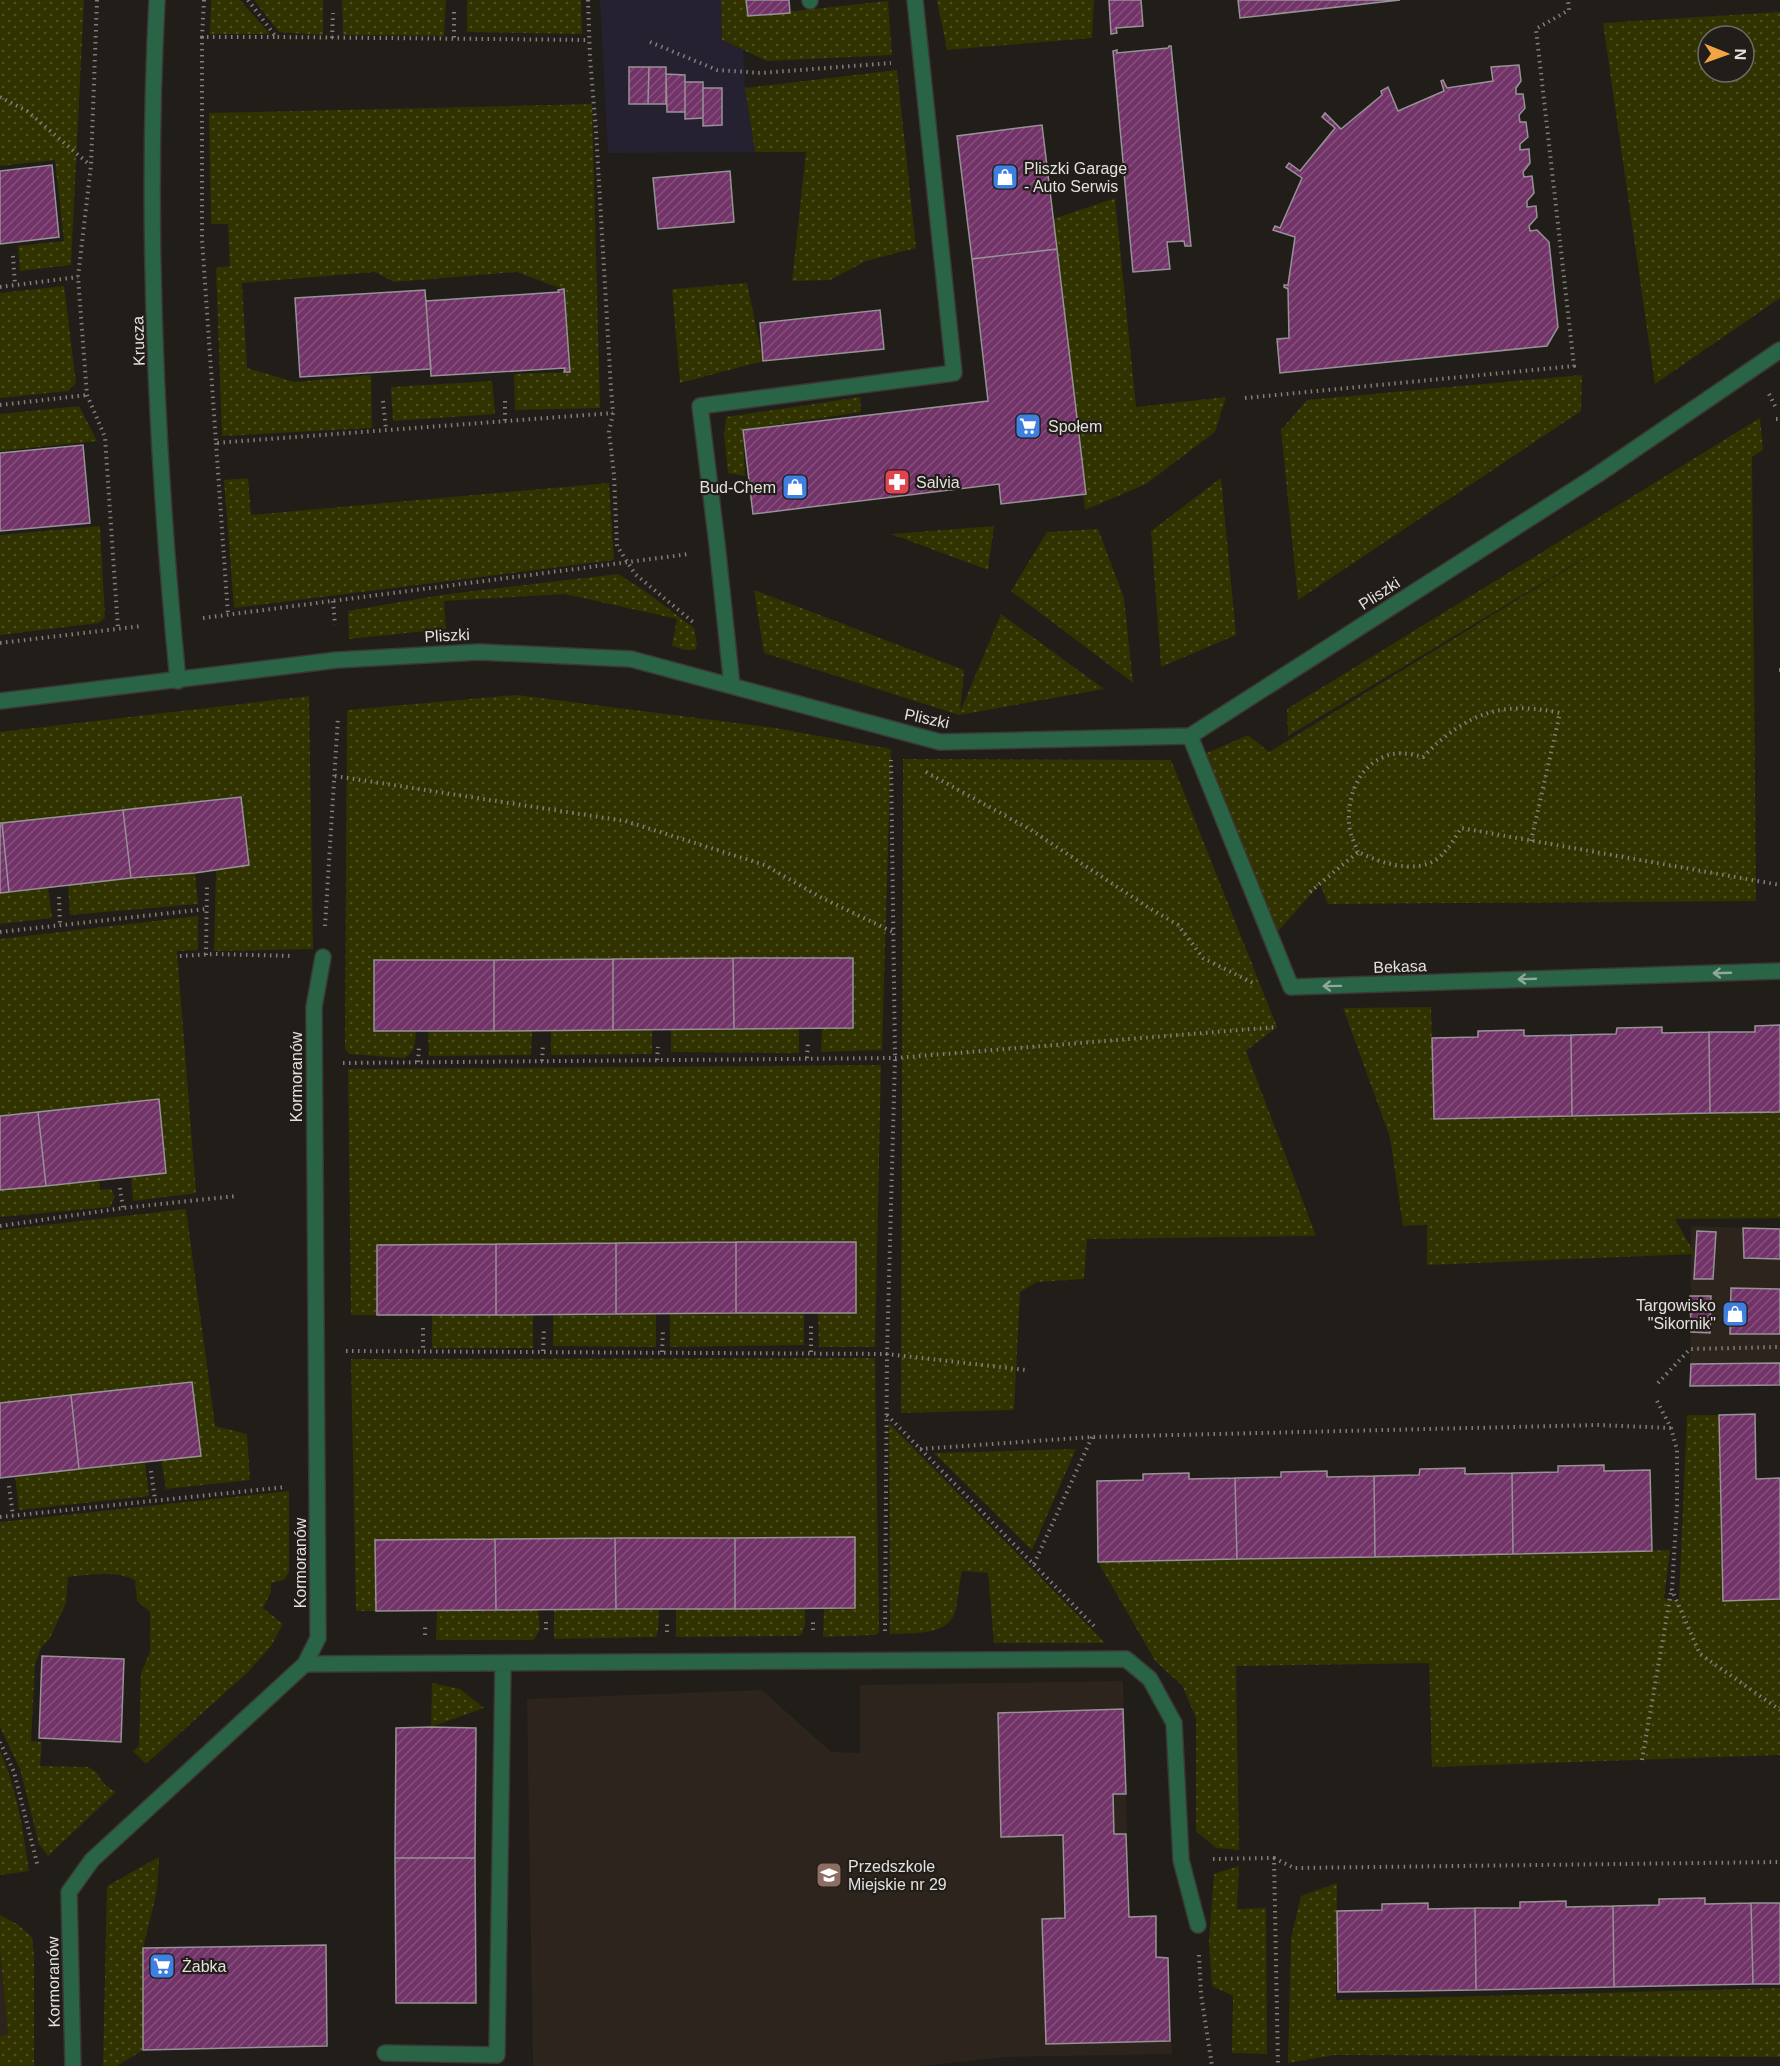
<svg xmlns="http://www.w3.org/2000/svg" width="1780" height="2066" font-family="Helvetica,sans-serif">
  <defs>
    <pattern id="green-dots" width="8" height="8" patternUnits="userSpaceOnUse" patternTransform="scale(1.5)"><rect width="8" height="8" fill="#303200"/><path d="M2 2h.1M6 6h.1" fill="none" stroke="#4e4f25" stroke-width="1.8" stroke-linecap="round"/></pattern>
    <pattern id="building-hatch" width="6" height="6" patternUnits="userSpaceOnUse" patternTransform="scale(1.5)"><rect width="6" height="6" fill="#723368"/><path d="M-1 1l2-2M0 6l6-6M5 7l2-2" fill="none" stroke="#86507d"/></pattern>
  </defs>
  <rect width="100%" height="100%" fill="#211d19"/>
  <!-- built -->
  <path fill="#2d241d" d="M1691,1226l89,3v156l-90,1z
    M1123,1681l6,235h27v41l12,1 4,96 -167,3 -82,9h-390l-6,-367 235,-9 69,62 29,1v-68z
    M0,1949l8,85 -8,2z"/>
  <!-- industrial -->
  <path fill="#262131" d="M600,0h121l1,40 21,10 2,38 10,64 -147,1z"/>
  <!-- green -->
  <path fill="url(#green-dots)" fill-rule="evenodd" d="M0,0h84l-13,265 -51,6 -2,-25 46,-5 -9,-81 -55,6z
    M211,0h29l30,34h-60z
    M254,0h69v35l-44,-3z
    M342,0h104l-2,36 -101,-1z
    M467,0h114l1,34 -115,-2z
    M721,0h25l2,16 140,-15 4,54 -125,6 -45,-21z
    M937,0h157l-2,38 -145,12z
    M1780,12v286l-125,86 -52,-361zM1708,36h36v36h-36z
    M897,70l19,178 -50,13 -36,19 -38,1 14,-129h-51l-10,-64z
    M592,104l8,304 -85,2 -1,-36 56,-2 -5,-82 -48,-18 -123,10 -19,-10 -133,11 5,85 48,14 76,-7 1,53 -150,8 -6,-168 14,-2 -2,-42h-17l-2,-111z
    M1115,198l21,209 90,-10 -11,35 -69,52 -61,26 -32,-291z
    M747,283l16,78 -83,22 -8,-94z
    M64,286l12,97 -8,8 -68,7v-105z
    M1582,375l-1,36 -283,189 -17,-170 26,-30z
    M492,381l3,33 -102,7 -2,-34z
    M860,397l1,15 -118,18 2,46 -17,-3 -4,-39 2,-17z
    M79,406l18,35 -97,10v-37z
    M1760,418l3,32 -11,7 4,444 -428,3 -8,-20 -48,54 -74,-181 50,-22 21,17 370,-227 -351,211 -1,-27z
    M248,478l3,37 358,-32 5,77 -380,48 -10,-128z
    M1221,478l15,157 -75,32 -10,-136z
    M100,526l5,91 -6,6 -99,12v-100z
    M994,526l-6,44 -97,-36z
    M1098,529l26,69 9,85 -122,-92 36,-59z
    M618,574l24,15 52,39 3,17 -2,5h-10l-13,-4 5,-27 -112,-25 -121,7 2,28 -97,10 -1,-28 93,-16z
    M754,590l210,80 -4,42 41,-98 103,75 -145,26 -195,-62z
    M517,695l258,33 116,21 -9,301 -61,2 1,-23 31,-1 -1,-70 -478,2v71h42c-1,12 0,21 -12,27l-55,-4 -4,-5 2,-339z
    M309,696l4,253 -99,2 2,-82 33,-4 -8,-68 -241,26v-91z
    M903,759l268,1 106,267 -31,24 70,185 -229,3 -3,40 -47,3 -17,10 -6,118 -113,3z
    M195,873l3,31 -128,11 -2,-30z
    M48,888l4,30 -52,6v-31z
    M198,916v34l-21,1 19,242 -63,8 -2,-24 35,-4 -8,-74 -158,17v-177z
    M1431,1007l3,112 346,-7v106l-105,1 20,35 -268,11v-40l-24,1 -13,-89 -47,-129z
    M671,1029h128v24l-128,-1z
    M652,1030v24l-101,1v-24z
    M428,1031h104l-1,24 -102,1z
    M881,1065l-6,282h-56l-1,-34 37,-71 -478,3v70h-26l-3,-246z
    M99,1180l1,10 11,-1 4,8 -5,10 -110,10v-27z
    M186,1209l29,217 32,8 3,46 -84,9 -5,-29 39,-5 -8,-73 -192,21v-173z
    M804,1313v32l-134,2v-33z
    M533,1314v34h-101v-33z
    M553,1314h103v33l-103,-1z
    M875,1358l4,274 -3,3 -53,2 1,-29h31v-71l-479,3v71h-20l-5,-252z
    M1687,1415h32l4,185 57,-1v156l-348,12 -3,-104 -193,3 3,184 -23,-2 -20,-17v-113l-14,-33 -26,-23 -58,-100 572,-12 -6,48 15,3z
    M889,1423l216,220h-111l-6,-70 -26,-2c-3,11 -4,38 -9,46 -11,19 -44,16 -63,17z
    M1076,1449l-44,101 -98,-97z
    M145,1462l4,34 -130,14 -4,-34z
    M289,1491v81l-5,8 -13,3v9l-8,16 20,16 -12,22 -23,26 -102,92 -13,-13 6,-5 2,-73 9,-21v-40l-13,-11 -2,-21c-19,-10 -46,-5 -67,-3l-2,26 -16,35 -9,10 -6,16 -4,77 11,1 -2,24 48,1 8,5 9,13 11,7 -68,64 -9,-12 -19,-75 -20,-42v-205z
    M805,1608v16l-3,10 -4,2 -122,1v-28z
    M659,1609l-1,22 -2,6 -102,2v-29z
    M437,1610h101l2,19 -6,11h-98z
    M432,1683l28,6 24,19 -53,19z
    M0,1751c17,37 23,80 29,120l-29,4z
    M159,1857l-2,34 -14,57v102l-26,16h-14l4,-180z
    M1239,1866l-2,43 29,-1 1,146 -35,-1 1,-57 -21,-10 -3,-44 5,-68z
    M1337,1883l-1,117 444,-12v69l-445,-2 -47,8 3,-125 10,-42z
    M0,1915l17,9 15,13 2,19v110h-34v-30l8,-2 -8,-85z"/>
  <!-- building -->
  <path fill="url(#building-hatch)" stroke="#979296" stroke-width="1.5" d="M746,0h43l1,13 -42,3z
    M1109,0h32l2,26 -27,2 1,5 -6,1z
    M1238,0h162l-160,18z
    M1169,46h2l20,200h-6l-1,-5 -17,1 3,27 -37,3 -20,-221 4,-1v3l51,-5z
    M1519,65l2,16 -5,7v6h7l2,14 -6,7 1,7h6l2,15 -8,7v6l9,-1 1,14 -7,9 1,5 8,-1 2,17 -7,8v6l9,-1 1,11 -8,9 1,5 7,-1 12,12 9,85 -11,19 -267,27 -3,-34 12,-1 -1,-49 -4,-2v-2h4l7,-48 -22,-7 2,-4 5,2 22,-50 -16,-11 3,-4 11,8 35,-43 -13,-11 3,-4 16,16 41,-34 -1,-4 7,-4 10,24 46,-20 -3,-10 2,-1 4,8 46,-7 -2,-14z
    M629,67h20l-1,37h-19z
    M649,67h17v37h-18z
    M666,74l19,1v37h-18z
    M685,82h18v36l-18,1z
    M703,88h19v37l-19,1z
    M1042,125l15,124 -85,10 -15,-123z
    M52,165l7,72 -59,7v-73z
    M730,171l4,51 -76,7 -5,-51z
    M1057,249l29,245 -85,10 -2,-20 -246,30 -10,-84 245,-29 -16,-142z
    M564,289l6,83h-6l1,-4 -134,8 -5,-75 133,-9 -1,-2z
    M425,290l6,79 -131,8 -5,-79z
    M880,310l4,39 -121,12 -3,-38z
    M83,445l7,78 -90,8v-78z
    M241,797l8,68 -54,8 -64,5 -8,-68z
    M123,810l8,68 -122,14 -7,-69z
    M0,823h2l7,69 -9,1z
    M733,958l1,71 -121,1v-71z
    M733,958h120v70l-119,1z
    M613,959v71l-119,1v-71z
    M374,960h120v71h-120z
    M1780,1025v87l-70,1 -1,-81h46v-6z
    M1662,1027v6l47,-1 1,81 -138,3 -1,-81 45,-1 1,-6z
    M1524,1030v6l47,-1 1,81 -138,3 -2,-81 46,-1v-6z
    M159,1099l7,74 -120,13 -8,-74z
    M38,1112l8,74 -46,4v-74z
    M1743,1228l37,1v30l-36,-1z
    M1697,1231l19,1 -3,47h-19z
    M736,1242v71l-120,1v-71z
    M736,1242h120v71h-120z
    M616,1243v71l-120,1v-71z
    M496,1244v71h-119v-70z
    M1731,1288l49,1v45h-50z
    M1690,1296h21l-1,37 -19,-1z
    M1780,1363v22l-90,1 1,-22z
    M192,1382l9,74 -122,13 -8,-74z
    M71,1395l8,74 -79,9v-75z
    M1755,1414l1,65 24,-1v121l-57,2 -4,-186z
    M1604,1465v6l46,-1 2,81 -139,3 -1,-81 46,-1v-6z
    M1465,1468v6l47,-1 1,81 -138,3 -1,-81 45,-1 1,-6z
    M1327,1471v6l47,-1 1,81 -138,2 -2,-81 46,-1v-5z
    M1189,1473v6l46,-1 2,81 -139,3 -1,-81 46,-1v-6z
    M855,1537v71l-120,1v-71z
    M615,1538l1,71 -120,1 -1,-71z
    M615,1538h120v71h-119z
    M495,1539l1,71 -120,1 -1,-71z
    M42,1656l82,3 -3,83 -82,-4z
    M1123,1709l3,85h-13l1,40h12l3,83 27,-1v41l12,1 2,83 -124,3 -4,-125 23,-1 -2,-83 -62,2 -3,-124z
    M431,1727l45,1 -1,130h-80l1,-130z
    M395,1858h80l1,145h-80z
    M1705,1898v6l46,-1 2,81 -139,3 -1,-81 46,-1v-6z
    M1566,1901v6l47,-1 1,81 -138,3 -1,-82h45v-6z
    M1428,1903v6l47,-1 1,82 -138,2 -1,-81 45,-1v-6z
    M1751,1903h29v81h-27z
    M326,1945l1,101 -184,4v-102z"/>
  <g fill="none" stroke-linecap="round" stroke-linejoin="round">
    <!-- minor casing -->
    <g stroke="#3c3835" stroke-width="18">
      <path id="minor" d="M157,0c-12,227 -1,455 21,681
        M810,0v1
        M732,686l-15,-142 -17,-138 254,-33 -39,-373
        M0,701l337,-41 142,-8 152,7 309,83 250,-6 407,-261 183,-125
        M1190,736l101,251 489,-16
        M305,1664l821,-5 24,20 24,44 7,137 17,65
        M385,2053l112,2 6,-392
        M73,2066l-4,-174 23,-32 213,-196 13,-26 -4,-631 9,-50"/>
    </g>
    <!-- path -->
    <path stroke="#817e7b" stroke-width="4" stroke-dasharray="1.5 4.5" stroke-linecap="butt" d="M97,0l-6,165 -13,112 9,118 18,42 13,192
      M204,0l-2,37h73
      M248,0l28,37 313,3
      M588,0l2,58 6,73 15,258 2,24 -4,19 5,43 3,71 18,28 58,48
      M454,12v27
      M202,37v202l14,204 397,-30
      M332,38l1,-25
      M650,42l67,28 44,3 130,-10
      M0,97l27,14 63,54
      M13,256l2,29
      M0,287l78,-10
      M1769,394l6,12
      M1245,398l329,-32 -38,-337 33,-19 -1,-10
      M383,401l3,29
      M505,401v20
      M0,405l87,-10
      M1776,419h4
      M216,443l12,172
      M333,601l2,24
      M203,618l486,-64
      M0,643l142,-17
      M1779,670h1
      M926,772l105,58 115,76 32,19 25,33 52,26
      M335,776l290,45 140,44 57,33 71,34
      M1358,852c-3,-8 -8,-18 -9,-27 -2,-28 9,-59 37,-69 12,-5 26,-2 37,1 42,-43 78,-57 137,-44l-29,128
      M1310,892l48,-40c21,10 49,20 72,11 14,-6 24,-23 31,-35l319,57
      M59,897l1,29
      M325,926l13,-209
      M0,932l206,-23
      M206,955l1,-72
      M180,956l34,-2 79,2
      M807,1058l1,-15
      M657,1060l1,-13
      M542,1061l1,-17
      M418,1062l1,-15
      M343,1063l552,-5 382,-31
      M120,1188l3,20
      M0,1226l123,-18 113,-12
      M423,1328v23
      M346,1351l541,3 139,16
      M543,1351l1,-22
      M662,1352l1,-23
      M811,1352v-26
      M1658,1383l32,-34 90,-2
      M1657,1401l14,27 6,22v56l-5,84 28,64 80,56
      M887,1415l209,213
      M920,1449l172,-12 505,-12 74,3
      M151,1471l4,29
      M9,1486l4,30
      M0,1517l286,-30
      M1034,1564l58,-127
      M546,1622v10
      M813,1630v-10
      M885,1631l2,-277 8,-296 -4,-298
      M667,1632v-10
      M425,1635v-12
      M0,1742l14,30 24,95
      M1642,1760l29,-168
      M1274,1858l20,10 486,-6
      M1213,1859l61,-1 4,208
      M1199,1955l2,39 11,72"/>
    <!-- minor -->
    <use href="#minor" stroke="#2a6447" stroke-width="15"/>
  </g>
  <!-- one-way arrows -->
  <defs><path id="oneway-shaft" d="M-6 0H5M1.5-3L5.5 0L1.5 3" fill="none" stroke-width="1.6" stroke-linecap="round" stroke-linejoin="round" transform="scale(1.5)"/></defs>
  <g stroke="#90a89a">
    <use href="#oneway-shaft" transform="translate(1722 973) rotate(178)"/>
    <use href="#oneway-shaft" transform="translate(1527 979) rotate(178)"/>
    <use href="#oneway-shaft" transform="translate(1332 986) rotate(179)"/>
  </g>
  <!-- icons -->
  <defs>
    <g id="shop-square" transform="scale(1.35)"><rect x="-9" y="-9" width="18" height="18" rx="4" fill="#3f7fe0" stroke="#211d19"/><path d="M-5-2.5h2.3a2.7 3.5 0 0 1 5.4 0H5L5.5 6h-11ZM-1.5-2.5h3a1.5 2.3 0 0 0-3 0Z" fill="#fff"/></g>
    <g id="supermarket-square" transform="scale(1.35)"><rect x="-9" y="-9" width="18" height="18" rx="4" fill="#3f7fe0" stroke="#211d19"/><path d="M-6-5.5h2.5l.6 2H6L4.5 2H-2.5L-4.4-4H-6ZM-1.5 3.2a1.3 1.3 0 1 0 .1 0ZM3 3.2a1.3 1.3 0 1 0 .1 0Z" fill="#fff"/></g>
    <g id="pharmacy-square" transform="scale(1.35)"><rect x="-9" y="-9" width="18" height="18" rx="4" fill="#e0444e" stroke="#211d19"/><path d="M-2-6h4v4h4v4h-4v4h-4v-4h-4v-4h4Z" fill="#fff"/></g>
    <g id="school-square" transform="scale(1.35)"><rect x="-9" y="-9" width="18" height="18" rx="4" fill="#8d6e63" stroke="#211d19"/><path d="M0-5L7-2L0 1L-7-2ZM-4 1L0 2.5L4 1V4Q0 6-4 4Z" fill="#fff"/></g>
  </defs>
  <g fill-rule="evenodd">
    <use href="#shop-square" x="1005" y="177"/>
    <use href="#supermarket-square" x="1028" y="426"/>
    <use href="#pharmacy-square" x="897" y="482"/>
    <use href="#shop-square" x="795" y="487"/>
    <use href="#shop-square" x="1735" y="1314"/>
    <use href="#school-square" x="829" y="1875"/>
    <use href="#supermarket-square" x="162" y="1966"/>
  </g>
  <g text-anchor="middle" stroke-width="4.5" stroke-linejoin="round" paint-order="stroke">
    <!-- poi labels -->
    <g font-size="16" fill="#e3e0de" stroke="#211d19" text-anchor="start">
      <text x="1024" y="174">Pliszki Garage<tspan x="1024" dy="18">- Auto Serwis</tspan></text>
      <text x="1048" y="432">Społem</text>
      <text x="916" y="488">Salvia</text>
      <text x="776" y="493" text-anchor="end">Bud-Chem</text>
      <text x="1716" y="1311" text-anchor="end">Targowisko<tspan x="1716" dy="18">"Sikornik"</tspan></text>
      <text x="848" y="1872">Przedszkole<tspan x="848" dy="18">Miejskie nr 29</tspan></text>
      <text x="182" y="1972">Żabka</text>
    </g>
    <!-- street labels -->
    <g font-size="16" fill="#e3e0de" stroke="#211d19">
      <text transform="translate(138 341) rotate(-92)" y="6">Krucza</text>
      <text transform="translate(1379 593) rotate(-33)" y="6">Pliszki</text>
      <text transform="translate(447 635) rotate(-3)" y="6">Pliszki</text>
      <text transform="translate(927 718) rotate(12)" y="6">Pliszki</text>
      <text transform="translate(1400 966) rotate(-2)" y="6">Bekasa</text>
      <text transform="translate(296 1077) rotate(-90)" y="6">Kormoranów</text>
      <text transform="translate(300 1563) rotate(-90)" y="6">Kormoranów</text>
      <text transform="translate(53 1982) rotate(-91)" y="6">Kormoranów</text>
    </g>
  </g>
  <!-- north arrow -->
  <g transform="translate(1726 54) rotate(91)"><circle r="28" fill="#211d19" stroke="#6f6b68" stroke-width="1.5"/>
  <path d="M0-4.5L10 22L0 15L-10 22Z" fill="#f3a443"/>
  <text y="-9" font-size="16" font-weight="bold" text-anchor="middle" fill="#e3e0de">N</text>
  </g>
</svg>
